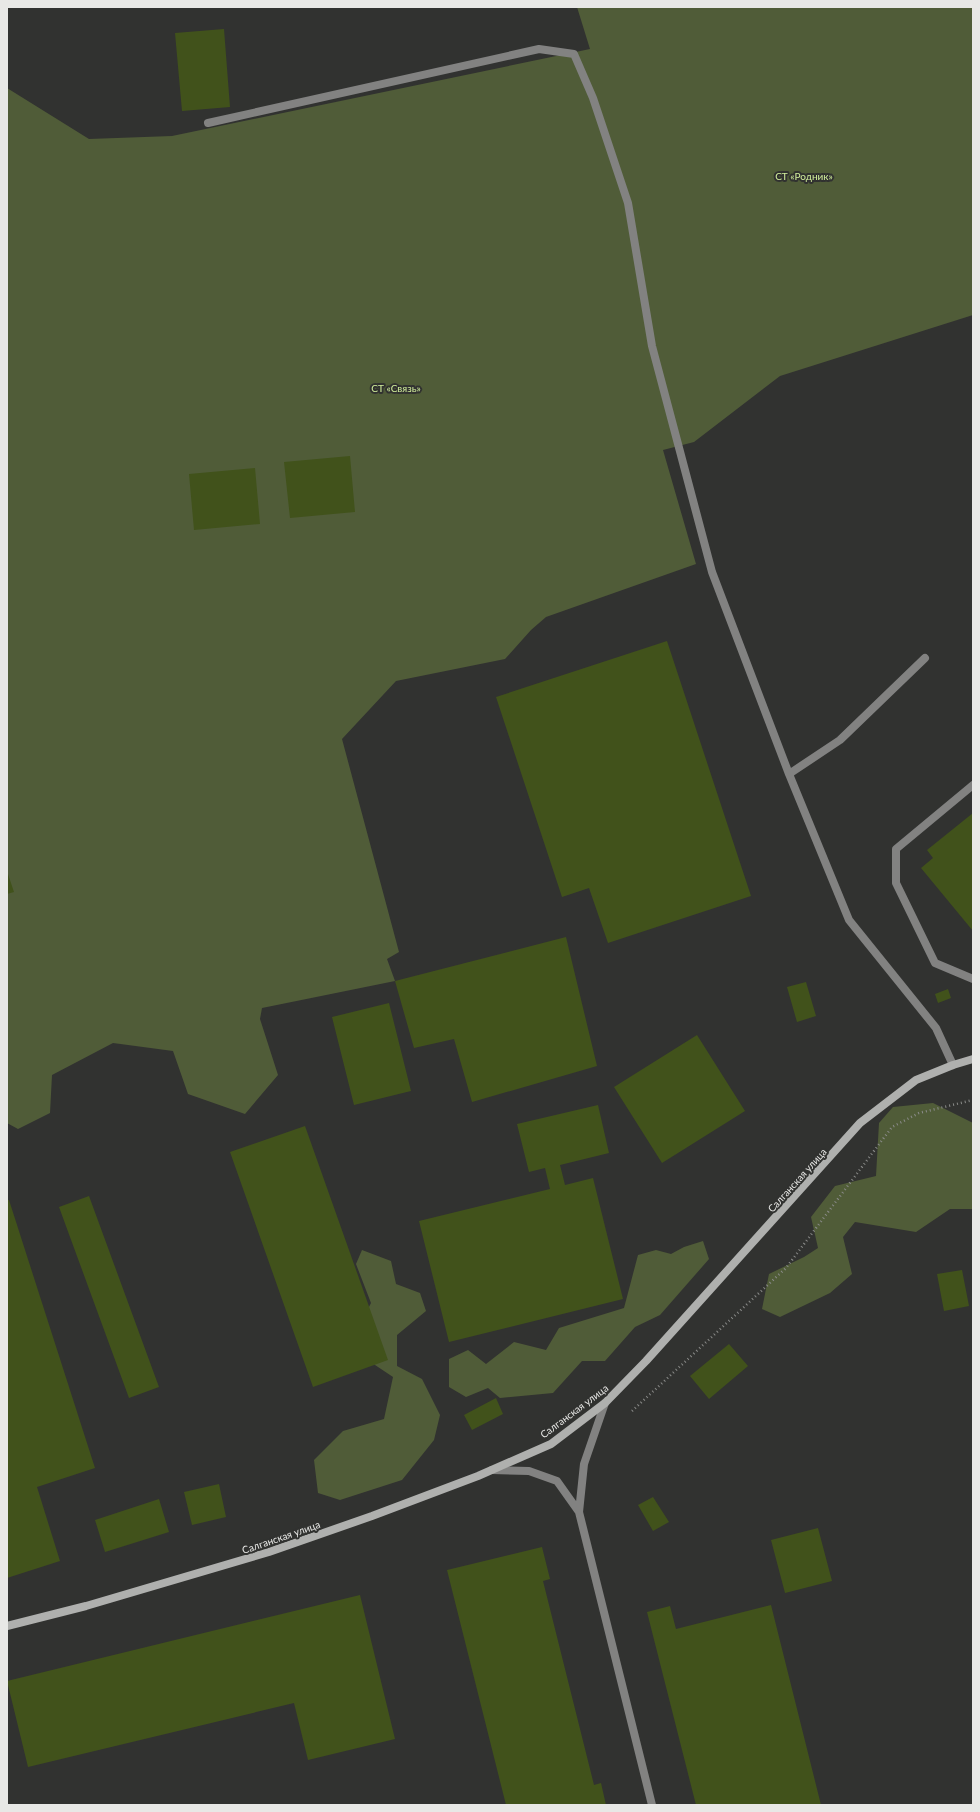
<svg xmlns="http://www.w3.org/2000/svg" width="980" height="1812" font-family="Lato,sans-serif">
  <rect width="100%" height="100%" fill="#313230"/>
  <!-- green -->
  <path fill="#505c38" d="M577,7h396v308l-193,61 -86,66 -31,8 33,114 -150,53 -15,13 -26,29 -109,22 -54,58 57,213 -12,7 8,22 -133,27 -2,11 18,56 -33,39 -57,-20 -15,-43 -60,-8 -61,32 -2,38 -32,16 -11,-6v-1035l82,51 83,-3 418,-87z
    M933,1103l40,20v86h-23l-34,23 -61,-10 -12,15 9,37 -22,19 -50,24 -18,-8 7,-35 35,-17 14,-9 -7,-31 24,-31 41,-10 3,-53 14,-16z
    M703,1241l6,18 -49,56 -25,12 -30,34h-23l-29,32 -53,5 -12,-10 -22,9 -17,-10v-28l19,-9 18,14 28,-22 32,8 13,-22 65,-20 14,-53 18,-5 15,4 13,-7z
    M362,1250l29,11 5,23 24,9 6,18 -29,24v31l25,13 18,36 -6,25 -32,40 -62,20 -22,-7 -4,-33 29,-29 41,-12 9,-42 -27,-18 -10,-26 15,-30 -15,-39z"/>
  <!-- building -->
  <path fill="#41521b" d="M224,29l6,78 -48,4 -7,-78z
    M350,456l5,56 -65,6 -6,-56z
    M255,468l5,56 -66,6 -5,-56z
    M667,641l84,255 -143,47 -19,-55 -27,9 -66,-200z
    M973,813v118l-52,-63 12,-10 -6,-8z
    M7,871l7,21 -7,2z
    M566,937l31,129 -125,36 -18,-63 -40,9 -19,-67z
    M806,982l10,34 -19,6 -10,-35z
    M948,989l3,9 -13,5 -3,-9z
    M389,1003l22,88 -57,14 -22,-88z
    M697,1035l48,76 -83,52 -48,-76z
    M598,1105l11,48 -49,12 5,20 28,-7 30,121 -174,43 -30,-121 131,-32 -5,-21 -16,4 -12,-48z
    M305,1126l83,234 -75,27 -83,-235z
    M89,1196l70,191 -30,11 -70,-191z
    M7,1200h2l86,268 -58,19 23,74 -53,17z
    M962,1270l7,36 -25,5 -7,-37z
    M729,1344l19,22 -39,33 -19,-23z
    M496,1398l7,16 -31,16 -8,-15z
    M219,1484l7,33 -34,8 -8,-33z
    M653,1497l16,25 -16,9 -15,-26z
    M159,1499l10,33 -64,20 -10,-32z
    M818,1528l14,53 -47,12 -14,-53z
    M542,1547l8,32 -7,2 51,204 7,-2 5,22h-100l-59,-235z
    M360,1595l35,144 -87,21 -14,-57 -266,64 -21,-86z
    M771,1605l50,200h-125l-49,-193 23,-6 6,23z"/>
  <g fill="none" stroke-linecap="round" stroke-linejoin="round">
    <!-- path -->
    <path stroke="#8a8b89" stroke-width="2.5" stroke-dasharray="1 3" stroke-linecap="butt" d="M632,1411l154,-143 106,-141 27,-14 54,-13"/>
    <!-- lane -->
    <path stroke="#828281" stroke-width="8" d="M208,123l331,-74 35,5 19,44 35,105 24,143 60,226 77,202 60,146 87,108 17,37
      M789,774l51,-34 85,-82
      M973,785l-77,64v34l39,80 38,16"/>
    <!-- street -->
    <path stroke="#828281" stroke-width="8" d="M605,1403l-21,61 -5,48 73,293
      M492,1470l37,1 28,10 22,31"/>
    <!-- secondary -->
    <path stroke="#afb0ae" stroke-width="8" d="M7,1626l79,-20 183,-54 103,-36 106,-40 73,-32 54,-41 41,-42 214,-238 56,-43 37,-15 20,-6"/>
  </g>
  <g text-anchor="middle" stroke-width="4" stroke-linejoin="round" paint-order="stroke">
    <!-- park labels -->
    <g font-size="10" fill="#d2ef9c" stroke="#313230">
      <text x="804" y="180">СТ «Родник»</text>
      <text x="396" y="392">СТ «Связь»</text>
    </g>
    <!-- street labels -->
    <g font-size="10" fill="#e8e8e6" stroke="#313230">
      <text transform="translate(797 1180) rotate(-48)" y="4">Салганская улица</text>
      <text transform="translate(574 1411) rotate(-37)" y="4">Салганская улица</text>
      <text transform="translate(281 1537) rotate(-19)" y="4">Салганская улица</text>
    </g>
  </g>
  <!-- border -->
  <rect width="980" height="1812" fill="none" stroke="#e8e8e6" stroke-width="16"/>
</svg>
